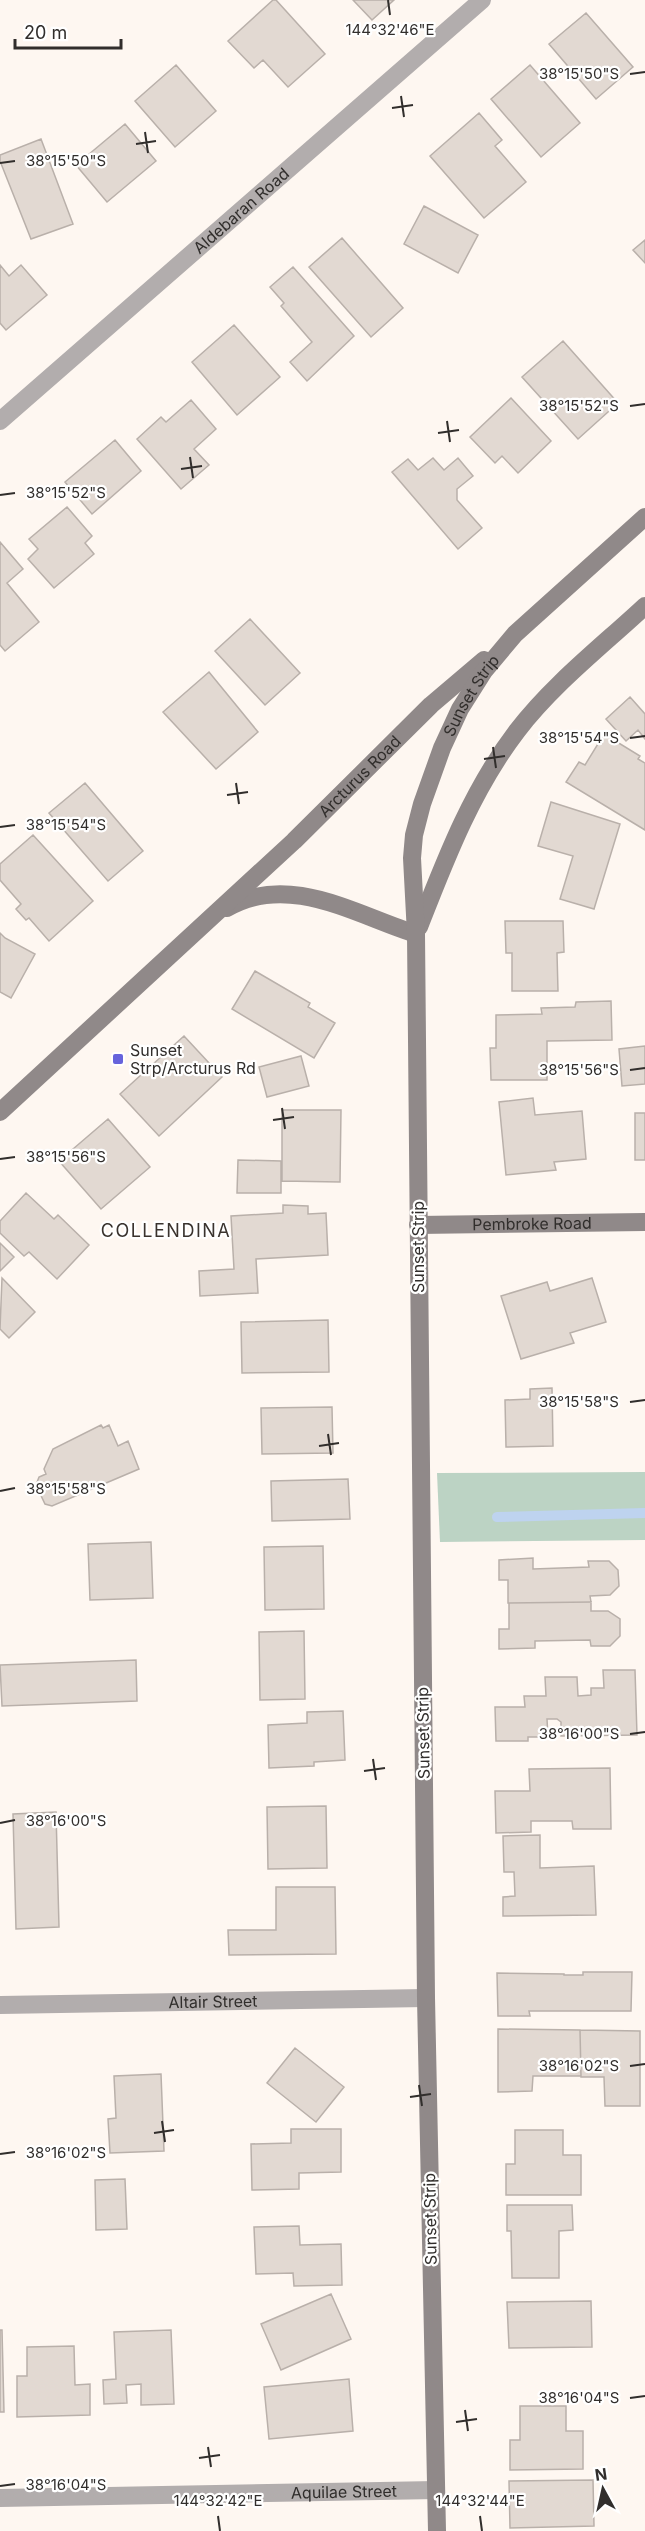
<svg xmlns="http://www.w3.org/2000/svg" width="645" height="2531" font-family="Inter,sans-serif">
  <rect width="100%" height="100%" fill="#fef7f1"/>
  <!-- green -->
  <path fill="#bcd3c4" d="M645,1472v68l-205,2 -3,-69z"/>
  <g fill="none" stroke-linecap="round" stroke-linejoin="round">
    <!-- stream -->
    <path stroke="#bed3ef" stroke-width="10" d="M497,1517l148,-4"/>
  </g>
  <!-- building -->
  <path fill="#e2d9d2" stroke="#b9b0aa" stroke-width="1.5" d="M273,0h3l49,54 -37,33 -25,-27 -9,8 -26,-27z
    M353,0h41l-22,20z
    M586,13l47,54 -37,32 -47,-55z
    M176,65l40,46 -41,36 -40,-46z
    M530,65l50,58 -39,34 -50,-58z
    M479,113l23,27 -7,6 31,36 -42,36 -54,-62z
    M125,124l31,37 -49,41 -31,-37z
    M41,139l32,85 -42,15 -31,-78v-6z
    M424,206l54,29 -20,38 -54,-29z
    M342,238l61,70 -32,29 -62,-70z
    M645,240v23l-12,-13z
    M0,265l9,11 12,-11 26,30 -41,35 -6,-7z
    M293,267l61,69 -47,45 -17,-19 22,-20 -31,-36 3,-3 -14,-16z
    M234,325l46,52 -43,38 -45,-53z
    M563,341l55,62 -40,36 -56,-62z
    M511,398l40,43 -33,32 -16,-17 -7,7 -25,-26z
    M191,400l25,29 -22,20 15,16 -28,24 -44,-50 24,-22 5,5z
    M115,440l26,31 -49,43 -27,-32z
    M433,458l11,12 14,-12 15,18 -16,13v11l25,28 -24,21 -66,-77 16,-13 10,11z
    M67,507l25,29 -7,7 9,11 -40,34 -26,-29 10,-10 -9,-10z
    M0,542l23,27 -16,14 32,39 -34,29 -5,-6z
    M250,619l50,54 -35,32 -50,-54z
    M209,672l49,60 -42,37 -53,-57z
    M630,697l15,17v25l-7,-9 -12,11 -20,-22z
    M604,734l36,22 -2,3 7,4v67l-79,-48 13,-20 6,3z
    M85,783l58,68 -35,30 -59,-68z
    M551,802l69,22 -26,85 -34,-10 13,-43 -35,-10z
    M33,835l60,66 -44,40 -20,-23 -3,2 -10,-11 5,-5 -21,-24v-16z
    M505,921h58l1,31 -7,1 1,38h-46v-38h-6z
    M0,933l5,5 30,16 -24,44 -11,-6z
    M255,971l55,32 -2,4 27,16 -21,35 -82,-49z
    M611,1001l1,39 -65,1v39h-56l-1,-32h6v-33l46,-1 -1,-6 34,-1 1,-5z
    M184,1036l38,41 -63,59 -39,-42z
    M645,1046v38l-23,2 -3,-37z
    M301,1056l8,30 -42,11 -8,-30z
    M533,1098l2,17 47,-4 4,48 -32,3 2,8 -50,5 -7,-73z
    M282,1110h59l-1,72 -58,-1z
    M635,1113h10v47h-10z
    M108,1119l42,48 -49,42 -42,-48z
    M238,1160l43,1v32h-44z
    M26,1193l28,26 4,-4 31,30 -32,34 -28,-27 -5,4 -24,-23v-12z
    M283,1205l25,1v8l18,-1 2,42 -72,4 2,34 -58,3 -1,-25 35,-2 -3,-53 52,-3z
    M0,1243l14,14 -14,14z
    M2,1278l33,34 -26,26 -9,-9z
    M592,1278l14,44 -36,11 4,10 -53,16 -20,-63 46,-14 3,9z
    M328,1320l1,52 -87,1 -1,-51z
    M552,1388l1,58 -47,1 -1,-47 25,-1v-10z
    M332,1407l1,46 -71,1 -1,-46z
    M101,1425l2,3 6,-3 9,21 10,-5 11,28 -87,37 -7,-2 -9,-19 3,-8 7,-3 -2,-5 9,-20z
    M348,1479l2,40 -78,2 -1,-40z
    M151,1542l2,56 -63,2 -2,-56z
    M323,1546l1,63 -59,1 -1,-63z
    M533,1558v11l56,-2 -1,-6h21l9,9 1,16 -9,9 -20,1 1,6 -83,1v-23h-9v-20z
    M591,1602v9h17l12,8v17l-10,10h-19l-1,-6 -55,1v7l-36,1v-20h10v-26z
    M304,1631l1,68 -45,1 -1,-68z
    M136,1660l1,41 -135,5 -2,-41z
    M603,1670h32l2,65 -76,1v-14l-4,-3h-10l1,18h-20v4h-32l-1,-34h30l-1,-11h22l-1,-19h32l1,19 13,-1v-7h13z
    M343,1711l2,49 -31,2v4l-45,2 -1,-43 39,-2v-11z
    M610,1768l1,61h-38l-1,-8h-41v11l-35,1 -1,-42h35l-1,-22z
    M326,1806l1,62 -59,1 -1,-62z
    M56,1812l3,115 -43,2 -3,-115z
    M540,1835v33l54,-2 2,49 -93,1v-19l12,-1 -1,-24h-10l-1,-36z
    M276,1887h59l1,67 -107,1 -1,-25h48z
    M583,1972h49l-1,39h-102l1,5h-32l-1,-43 67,1v1h19z
    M498,2029l82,1 1,46h-48l-1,15 -34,1z
    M580,2030l60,1v75h-35l-1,-29h-23z
    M295,2048l49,39 -28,35 -49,-39z
    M161,2074l3,77 -54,2 -2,-34 8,-1 -2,-42z
    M291,2129h50v43l-42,1v16l-47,1 -1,-46 40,-1z
    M515,2130h48v25h18v40h-75v-31h9z
    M125,2179l2,50 -31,1 -1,-50z
    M507,2205h65l1,25 -14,1v47h-47l-1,-47h-4z
    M299,2226l1,19 41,-1 1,41 -48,1 -1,-13 -37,1 -2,-47z
    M331,2294l20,45 -70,31 -20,-46z
    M591,2301l1,46 -83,1 -2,-46z
    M0,2330h2l2,82h-4z
    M171,2330l3,74 -33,1v-21l-15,1 1,18 -23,1 -1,-24 13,-1 -2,-47z
    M74,2346l1,39 15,-1v31l-73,2v-41h10v-29z
    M349,2379l4,52 -84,8 -5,-52z
    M520,2406h46v25h17v38l-73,1v-30h10z
    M593,2480l1,46 -84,2 -1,-47z"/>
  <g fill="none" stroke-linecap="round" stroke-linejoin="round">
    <!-- street -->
    <g stroke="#b2adad" stroke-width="18">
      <path id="s1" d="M0,421l482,-421"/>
      <path id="s2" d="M0,2005l426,-7"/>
      <path id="s3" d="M0,2498l436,-8"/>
    </g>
    <!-- secondary -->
    <g stroke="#908989" stroke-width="18">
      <path d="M227,908c62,-36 129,7 189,26"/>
      <path d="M419,927c27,-69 53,-137 98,-196 36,-47 85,-85 128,-125"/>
      <path id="s4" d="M0,1112l294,-271 137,-136 53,-45"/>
      <path id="s5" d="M418,1225l227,-3"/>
      <path id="s6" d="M437,2531l-11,-533 -10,-1064 -4,-76 2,-23 8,-31 20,-56 18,-39 24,-38 31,-37 130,-117"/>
    </g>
  </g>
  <!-- ticks -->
  <path fill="none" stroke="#312e2c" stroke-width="2" d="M388,0l2,15M630,74l15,-2M401,96l3,21M392,108l21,-3M145,132l3,21M136,144l20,-3M0,163l15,-2M630,406l15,-2M447,421l3,21M438,433l21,-3M190,457l3,21M181,469l21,-3M0,495l15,-2M630,738l15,-2M493,747l3,21M484,759l21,-3M236,783l3,21M227,795l21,-3M0,827l15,-2M630,1070l15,-2M282,1108l3,21M273,1120l21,-3M0,1159l15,-2M630,1402l15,-2M328,1434l3,21M319,1446l20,-3M0,1491l15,-3M630,1734l15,-2M373,1759l3,21M364,1771l21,-3M0,1823l15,-3M630,2066l15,-2M419,2085l3,21M410,2097l21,-3M162,2121l3,21M154,2133l20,-3M0,2154l15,-2M630,2398l15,-2M465,2410l3,21M456,2422l21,-3M208,2447l3,20M199,2458l21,-3M0,2486l15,-2M218,2516l2,15M480,2516l2,15"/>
  <!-- markers -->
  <rect fill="#6663dc" stroke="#fff" stroke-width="2" x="112" y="1053" width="12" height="12" rx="3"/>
  <g text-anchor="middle" stroke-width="4.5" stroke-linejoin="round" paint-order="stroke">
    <!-- street labels -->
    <g font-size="16" fill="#312e2c" stroke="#fff">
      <text dy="6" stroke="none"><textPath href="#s1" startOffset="320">Aldebaran Road</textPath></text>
      <text dy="6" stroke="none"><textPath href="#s6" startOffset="1848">Sunset Strip</textPath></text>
      <text dy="6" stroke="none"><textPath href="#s4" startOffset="492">Arcturus Road</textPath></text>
      <text dy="6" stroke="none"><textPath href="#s5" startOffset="114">Pembroke Road</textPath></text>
      <text transform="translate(418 1247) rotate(-90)" y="6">Sunset Strip</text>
      <text transform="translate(423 1733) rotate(-91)" y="6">Sunset Strip</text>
      <text dy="6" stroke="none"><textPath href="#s2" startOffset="213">Altair Street</textPath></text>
      <text transform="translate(430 2219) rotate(-91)" y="6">Sunset Strip</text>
      <text dy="6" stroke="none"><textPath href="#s3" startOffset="344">Aquilae Street</textPath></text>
    </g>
    <!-- poi labels -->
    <g font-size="16" fill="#312e2c" stroke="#fff" text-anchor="start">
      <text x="130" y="1056">Sunset<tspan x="130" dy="18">Strp/Arcturus Rd</tspan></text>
    </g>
    <!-- neighbourhood labels -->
    <g font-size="18" letter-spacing="1.5" fill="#3a332e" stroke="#fff">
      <text x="166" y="1237">COLLENDINA</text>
    </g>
  </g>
  <g font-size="15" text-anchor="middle" fill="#312e2c" stroke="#fff" stroke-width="4.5" stroke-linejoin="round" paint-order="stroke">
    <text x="390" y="35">144°32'46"E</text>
    <text x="579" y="79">38°15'50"S</text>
    <text x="66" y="166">38°15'50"S</text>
    <text x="579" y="411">38°15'52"S</text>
    <text x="66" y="498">38°15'52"S</text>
    <text x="579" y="743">38°15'54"S</text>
    <text x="66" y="830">38°15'54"S</text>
    <text x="579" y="1075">38°15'56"S</text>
    <text x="66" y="1162">38°15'56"S</text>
    <text x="579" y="1407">38°15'58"S</text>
    <text x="66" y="1494">38°15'58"S</text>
    <text x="579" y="1739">38°16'00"S</text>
    <text x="66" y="1826">38°16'00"S</text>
    <text x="579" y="2071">38°16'02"S</text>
    <text x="66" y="2158">38°16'02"S</text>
    <text x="579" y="2403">38°16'04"S</text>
    <text x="66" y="2490">38°16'04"S</text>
    <text x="218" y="2506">144°32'42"E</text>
    <text x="480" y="2506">144°32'44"E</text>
  </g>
  <!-- north arrow -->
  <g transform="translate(603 2489) rotate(352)" stroke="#ffffff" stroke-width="4.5" paint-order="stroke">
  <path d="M0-4.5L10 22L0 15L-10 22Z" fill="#312e2c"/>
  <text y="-9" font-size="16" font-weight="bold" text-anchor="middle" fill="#312e2c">N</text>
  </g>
  <!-- scale -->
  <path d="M15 39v9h106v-9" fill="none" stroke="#312e2c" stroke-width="3"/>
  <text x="24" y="39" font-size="18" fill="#312e2c" stroke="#ffffff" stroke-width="4.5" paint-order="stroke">20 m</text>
</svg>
